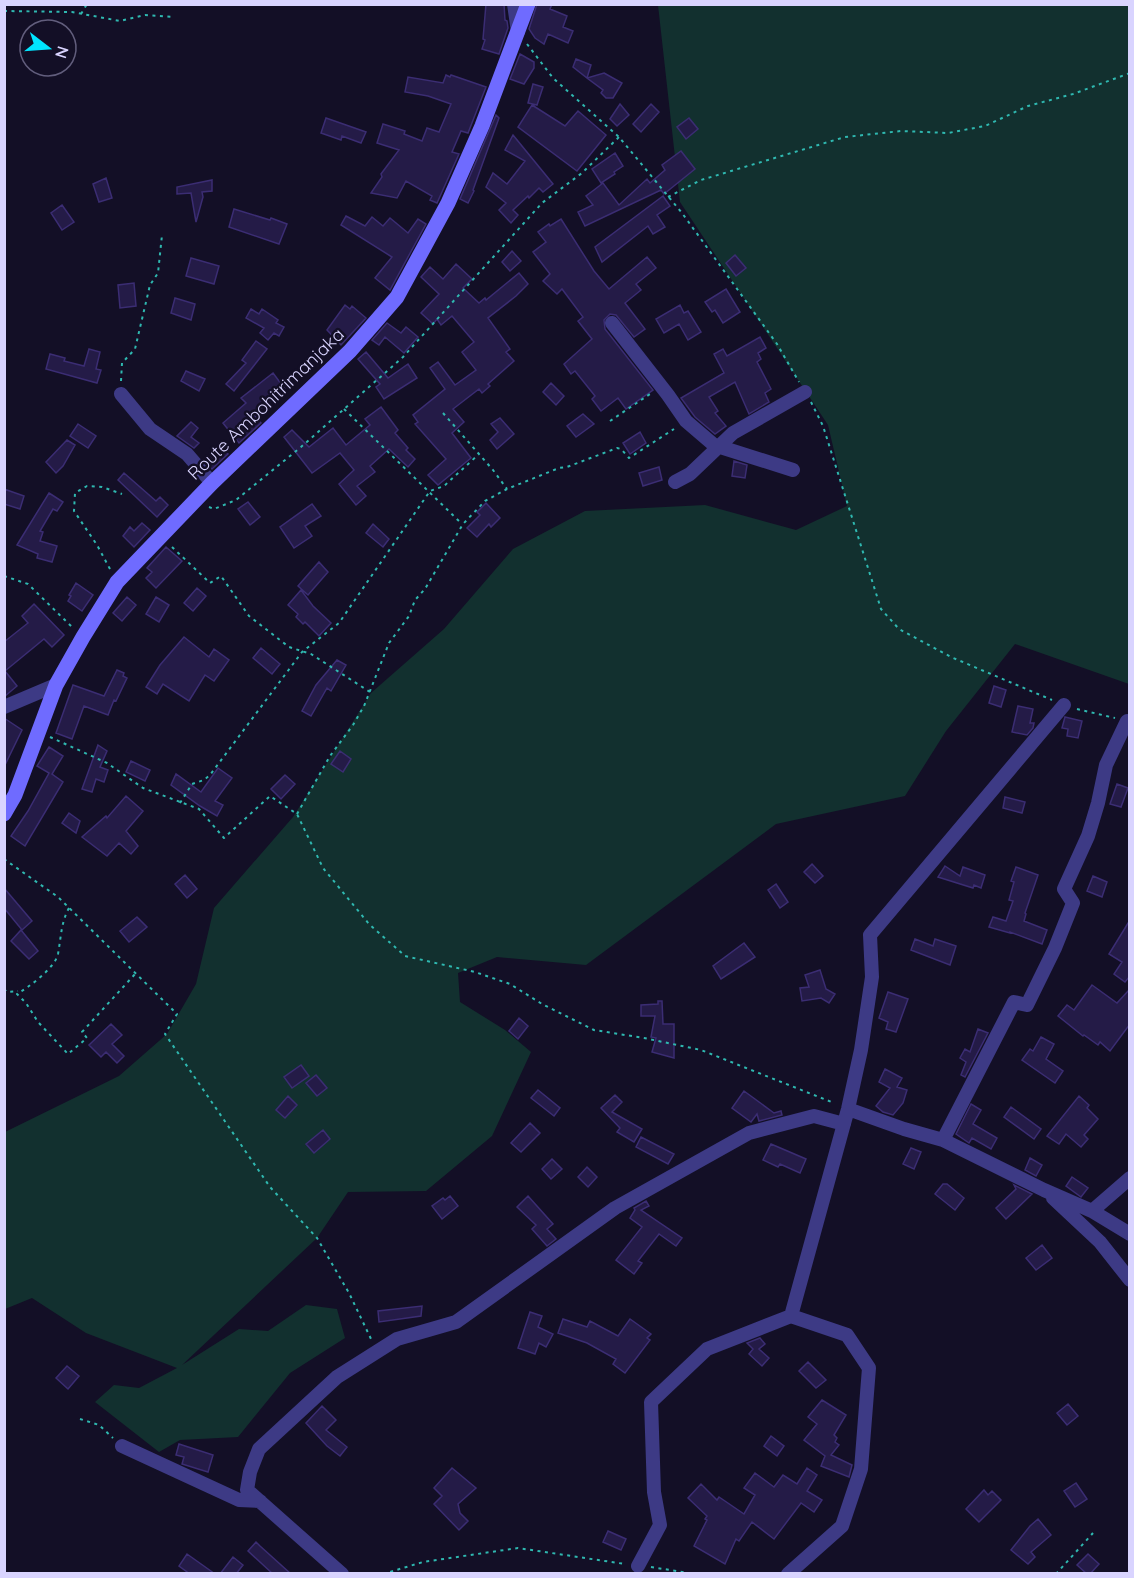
<svg xmlns="http://www.w3.org/2000/svg" width="1134" height="1578" font-family="Quicksand,sans-serif">
  <rect width="100%" height="100%" fill="#130f26"/>
  <!-- green -->
  <path fill="#12302f" d="M658,5h471v679l-114,-40 -69,87 -41,65 -129,28 -190,141 -89,-8 -39,16 2,29 45,28 26,22 -39,84 -66,55 -78,1 -31,46 -135,127 57,-36 29,2 38,-26 31,4 8,29 -55,35 -52,64 -58,3 -21,12 -64,-50 19,-17 25,3 38,-20 -91,-35 -54,-35 -27,11v-177l114,-56 48,-42 29,-50 18,-76 79,-91 78,-124 73,-64 69,-80 72,-38 120,-6 91,25 51,-24 -19,-81 -148,-223z"/>
  <!-- building -->
  <path fill="#241b47" stroke="#3b2d73" stroke-width="1.5" d="M486,4h18l1,16 2,1 1,7 -9,26 -17,-5 3,-9 -2,-1z
    M537,4h15l-2,5 17,7 -4,11 10,4 -5,12 -20,-9 -4,10 -9,-6 -6,-9z
    M520,54l14,8v6l-10,16 -14,-5z
    M576,59l15,6 -4,13 -14,-11z
    M604,73l18,10 -9,15h-7l-5,-5 2,-3 -16,-12z
    M446,75l4,2 1,-2 35,12 -18,46 -7,-2 -9,21 7,2 -22,49 -7,-3 2,-4 -26,-15 -9,17 -26,-5 11,-16 -1,-3 18,-24 -22,-7 6,-19 22,7 -1,3 18,7 5,-13 12,4 12,-28 -23,-8 -23,-4 3,-15 35,6z
    M533,84l10,3 -6,18 -9,-2z
    M620,104l9,11 -12,11 -7,-7z
    M651,104l8,8 -18,20 -8,-8z
    M532,105l33,21 13,-15 28,24 -29,36 -59,-44z
    M496,115l3,3 -26,72 1,1 -6,12 -8,-4z
    M326,118l40,14 -5,11 -19,-7 -1,4 -20,-7z
    M689,118l9,11 -12,10 -9,-12z
    M513,135l40,49 -10,8 -4,-4 -10,10 -1,-2 -15,14 5,5 -7,8 -12,-13 7,-7 -20,-16 7,-14 14,11 18,-23 -20,-11z
    M681,151l14,18 -31,25 -3,-4 -76,36 -7,-14 15,-7 -7,-9 8,-6 9,-7 16,22 28,-26 3,4 15,-13 -3,-5z
    M615,153l8,13 -9,6 1,2 -14,9 -9,-14z
    M106,178l6,20 -13,4 -6,-18z
    M212,180v11l-10,1 1,5 -7,25 -5,-29 -14,1v-7z
    M663,196l7,10 -13,9 8,12 -12,7 -5,-8 -46,36 -7,-15z
    M62,205l12,17 -12,8 -11,-17z
    M234,209l36,11 1,-2 16,6 -8,20 -50,-17z
    M346,216l19,10 7,-9 11,9 7,-8 18,15 10,-14 8,5 -36,66 -15,-12 17,-21 -51,-32z
    M561,219l33,52 15,18 38,-32 9,11 -20,16 5,6 -16,13 20,26 -11,8 -18,-22 -6,-1 -6,6 1,9 48,61 -27,19 -8,-11 -17,13 -9,-12 3,-3 -20,-25 -4,3 -7,-10 28,-25 -14,-18 5,-4 -21,-28 -5,5 -14,-13 7,-7 -17,-22 13,-10 -8,-10 11,-8 1,2z
    M512,251l9,10 -11,10 -8,-9z
    M735,255l11,13 -10,8 -10,-13z
    M191,258l28,8 -5,18 -28,-8z
    M456,264l16,15 -9,9 16,15 6,-5 1,2 33,-27 9,11 -12,12 -28,22 22,31 -4,3 8,9 -26,23 2,2 -8,7 -3,-4 -26,20 11,13 -12,11 19,25 -33,27 -10,-10 18,-16 -31,-35 3,-2 -5,-7 32,-26 -15,-21 8,-6 17,23 21,-15 -14,-18 12,-10 -22,-26 -11,9 -4,-6 -4,5 -12,-11 18,-19 -18,-17 9,-10 13,12z
    M134,283l2,23 -16,2 -2,-23z
    M726,289l14,23 -17,11 -8,-13 -3,2 -7,-10z
    M175,298l20,6 -4,16 -20,-7z
    M345,305l5,4 2,-3 14,12 -25,27 -14,-15z
    M680,305l4,8 4,-2 13,21 -13,8 -9,-16 -15,9 -8,-14z
    M251,309l8,5 3,-5 16,11 -2,3 8,4 -5,9 -5,-3 -6,7 -8,-7 4,-5 -18,-10z
    M387,323l14,10 5,-6 12,10 -14,16 -19,-16 -6,8 -7,-5z
    M760,337l6,11 -8,5 3,6 -4,3 14,27 -6,4 4,9 -20,12 -14,-32 -26,15 9,14 -3,2 11,13 -11,8 -20,-17 -14,-19 43,-25 -10,-19 9,-5 4,7z
    M256,341l11,8 -33,42 -8,-7 20,-21 -4,-3z
    M89,349l11,3 -4,17 5,1 -4,13 -51,-14 4,-15 15,4 -1,3 20,5z
    M366,352l22,26 20,-14 9,14 -33,21 -8,-12 4,-3 -22,-25z
    M186,371l19,8 -6,12 -18,-10z
    M273,373l12,16 -31,25 7,9 -22,20 -16,-20 23,-20 -5,-5z
    M551,383l13,13 -8,9 -13,-13z
    M381,407l17,23 -3,3 13,15 -2,2 9,9 -7,8 -19,-18 -19,17 5,6 -18,14 9,10 -10,9 -17,-21 15,-14 -14,-17 -28,20 -28,-36 8,-7 17,17 24,-19 13,17 24,-20 -5,-6z
    M583,414l11,10 -18,13 -9,-11z
    M500,418l14,16 -17,15 -7,-9 8,-8 -7,-8z
    M191,422l7,6 -7,9 8,6 -5,5 -17,-12z
    M78,424l18,12 -8,12 -18,-12z
    M640,432l6,11 -16,11 -7,-11z
    M67,440l8,5 -12,21 -7,7 -10,-11z
    M221,447l7,7 -16,15 -6,-7z
    M734,461l13,4 -2,13 -13,-2z
    M659,467l3,13 -19,6 -4,-13z
    M124,473l32,28 4,-4 8,8 -11,12 -39,-37z
    M4,489l20,7 -4,13 -16,-5z
    M49,493l14,9 -6,9 -4,-2 -13,22 3,1 -3,9 17,5 -5,16 -15,-4 1,-4 -21,-9z
    M248,502l12,15 -10,8 -12,-16z
    M486,503l14,15 -9,9 -2,-3 -12,13 -10,-9 13,-13 -3,-3z
    M312,504l9,12 -16,10 7,10 -18,12 -14,-21z
    M142,523l8,7 -16,17 -11,-11 7,-9 4,4z
    M373,524l16,15 -6,8 -17,-14z
    M166,547l16,14 -26,27 -10,-10 6,-6 -5,-4z
    M319,562l9,10 -20,23 -10,-9z
    M76,583l17,12 -11,16 -14,-10 3,-5 -2,-1z
    M197,588l9,8 -13,15 -9,-8z
    M301,590l12,16 18,17 -12,13 -14,-14 -2,2 -7,-7 2,-3 -10,-9z
    M127,597l9,8 -14,16 -9,-8z
    M156,597l13,8 -10,17 -13,-8z
    M34,604l30,31 -12,12 -8,-8 -39,32 12,15 -13,11v-55l24,-19 -6,-7z
    M184,637l25,20 5,-8 15,11 -15,21 -9,-6 -16,26 -26,-17 -6,10 -11,-7 14,-22z
    M261,648l19,16 -8,10 -19,-16z
    M337,660l9,5 -15,26 -4,-3 -16,28 -9,-5 14,-26z
    M117,670l7,3 -1,3 4,2 -11,23 -2,-1 -6,15 -24,-9 -12,33 -16,-6 17,-48 31,11z
    M994,686l12,4 -5,17 -12,-4z
    M1018,706l15,3 -3,14h4l-1,5 -6,7 -15,-3z
    M1065,717l17,4 -4,17 -11,-2 1,-7 -6,-1z
    M4,718l18,12 -18,37z
    M98,745l9,6 -7,16 8,3 -4,12 -8,-3 -4,13 -10,-3z
    M49,747l14,9 -11,18 11,8 -38,64 -14,-10 17,-25 21,-38 -12,-7z
    M340,751l11,8 -8,13 -12,-8z
    M131,761l19,9 -5,11 -19,-9z
    M218,768l14,10 -17,23 8,4 -6,11 -17,-10 -29,-21 5,-11 25,18z
    M285,775l10,9 -14,15 -10,-10z
    M1117,784l11,4 -7,19 -11,-3z
    M126,796l17,15 -17,20 12,15 -7,8 -12,-11 -12,13 -25,-19 24,-21 1,2z
    M1005,797l20,5 -3,11 -19,-5z
    M69,813l11,8 -4,12 -14,-10z
    M812,864l11,12 -8,7 -11,-11z
    M945,866l15,10 3,-9 22,8 -4,13 -7,-3 -1,3 -35,-11z
    M1016,867l22,8 -13,38 1,1 -2,7 23,9 -5,14 -32,-12v1l-21,-6 4,-10 13,4 7,-20 -4,-1 5,-18 -3,-1z
    M185,875l12,14 -10,9 -12,-14z
    M1093,876l14,6 -5,15 -15,-6z
    M776,884l12,18 -8,6 -12,-18z
    M4,888l28,33 -10,9 -18,-22z
    M137,917l10,10 -18,15 -9,-11z
    M1130,920v56l-5,6 -11,-8 8,-12 -13,-8z
    M21,930l17,21 -9,8 -18,-18z
    M915,939l18,7 2,-7 21,7 -6,19 -39,-15z
    M744,943l11,14 -34,22 -8,-13z
    M820,970l6,19 9,5 -6,9 -8,-5 -19,3 -2,-13 9,-1 -4,-12z
    M1092,985l25,18 13,-14v35l-20,27 -10,-9 -2,3 -14,-10 -1,1 -25,-20 9,-11 7,5z
    M888,992l20,7 -12,33 -10,-3 2,-7 -9,-4z
    M658,1001h4l1,23h11v34l-22,-6 4,-14 -5,-1 4,-21h-14v-11l17,-1z
    M519,1018l9,8 -10,13 -9,-8z
    M111,1024l11,11 -10,9 12,12 -7,7 -11,-11 -5,5 -12,-12z
    M978,1029l10,4 -23,44 -4,-2 5,-13 -6,-4 5,-9 5,3z
    M1041,1037l13,7 -8,15 17,12 -8,12 -33,-23 8,-11 3,2z
    M301,1065l8,11 -17,12 -8,-11z
    M885,1069l17,9 -5,9 10,3 -4,13 -10,12 -10,-3 -7,-6 14,-18 -11,-6z
    M316,1075l11,13 -10,8 -11,-13z
    M538,1090l22,18 -6,8 -23,-18z
    M744,1091l30,22 7,-2 1,4 -23,6 -2,-7 -6,8 -19,-14z
    M615,1095l7,7 -10,10 30,17 -8,13 -17,-10 3,-4 -19,-20z
    M288,1096l9,9 -12,13 -9,-8z
    M1079,1096l10,9 -2,3 11,11 -14,16 4,4 -7,8 -15,-13 -7,10 -12,-8z
    M971,1104l10,6 -8,14 24,14 -6,11 -19,-11 -3,5 -13,-9z
    M1011,1107l30,22 -7,10 -30,-22z
    M530,1123l10,10 -19,19 -10,-9z
    M323,1130l7,9 -16,14 -8,-9z
    M641,1137l33,17 -6,10 -32,-17z
    M771,1144l35,15 -6,14 -20,-9 -2,3 -15,-7z
    M911,1148l10,4 -7,17 -11,-5z
    M1030,1158l12,7 -6,11 -11,-6z
    M552,1159l10,10 -11,10 -9,-10z
    M587,1167l10,10 -9,10 -10,-10z
    M1072,1177l16,11 -7,9 -15,-11z
    M943,1184h4l17,14 -9,12 -20,-16z
    M1014,1185l18,9 -26,25 -10,-11 20,-19z
    M450,1196l8,10 -16,13 -10,-13 11,-8 2,2z
    M528,1196l25,28 -6,5 9,10 -9,7 -15,-17 4,-4 -19,-18z
    M646,1201l3,5 -8,4 41,28 -6,8 -17,-12 -21,27 4,2 -8,11 -18,-14 26,-33 -12,-9 5,-8 -1,-2z
    M1042,1245l10,13 -16,12 -10,-12z
    M422,1306l-1,10 -42,6 -1,-11z
    M530,1312l12,4 -4,11 15,7 -7,13 -7,-4 -4,11 -17,-6z
    M563,1319l24,8 3,-6 28,15 12,-17 21,15 -4,4 3,2 -25,33 -12,-9 3,-5 -29,-16 -29,-10z
    M760,1338l5,6 -6,5 10,9 -7,8 -13,-12 4,-5 -6,-6z
    M808,1362l18,18 -10,8 -17,-17z
    M67,1366l12,10 -11,13 -12,-11z
    M822,1400l24,15 -12,20 3,3 -2,4 4,3 -8,10 21,10 -3,12 -28,-11 4,-10 -21,-16 13,-16 -9,-7z
    M1068,1404l10,12 -11,9 -10,-12z
    M322,1406l14,14 -10,10 21,17 -7,9 -13,-10 -21,-23z
    M771,1436l13,10 -7,10 -13,-10z
    M179,1444l34,11 -5,17 -26,-8 2,-7 -8,-2z
    M452,1468l24,20 -18,16 2,9 8,8 -9,9 -25,-26 8,-8 -8,-8z
    M807,1468l10,7 -10,16 15,9 -8,12 -13,-9 -27,36 -22,-17 -13,19 -3,-2 -11,25 -31,-18 13,-26 -2,-1 2,-3 -19,-18 13,-14 16,16 2,-3 25,17 11,-19 -11,-7 11,-15 19,14 9,-12 14,9z
    M1076,1483l11,16 -12,8 -11,-16z
    M984,1490l4,5 4,-4 9,9 -22,22 -13,-13z
    M1038,1519l13,16 -20,17 4,5 -7,7 -17,-14 19,-24z
    M608,1531l18,8 -5,11 -18,-8z
    M256,1542l4,4 31,28h-18l-25,-23z
    M187,1554l28,20h-25l-11,-8z
    M1088,1554l11,10 -9,10h-3l-10,-9z
    M233,1557l10,8 -7,9h-16z"/>
  <g fill="none" stroke-linecap="round" stroke-linejoin="round">
    <!-- path -->
    <path stroke="#2fb8b0" stroke-width="2" stroke-dasharray="3 4.5" stroke-linecap="butt" d="M4,11l68,1 48,9 25,-6 29,2
      M81,14l6,-10
      M527,44l26,34 66,59 63,76 95,131 22,38
      M668,197l33,-17 144,-43 56,-6 47,2 37,-7 43,-20 45,-12 57,-21
      M121,381l1,-18 13,-14 15,-64 8,-12 4,-38
      M811,402l12,24 58,183 18,20 52,28 101,43
      M344,409l118,115
      M443,413l50,57 14,19
      M610,421l40,-27
      M209,507l5,2 22,-9 65,-53 102,-90 139,-154 40,-30 37,-36
      M172,547l38,36 11,-7 28,40 40,31 22,7 59,38
      M110,569l-13,-24 -23,-34 1,-18 12,-7 15,1 20,7
      M4,576l24,8 44,43
      M1077,709l38,9
      M50,737l57,26 36,25 56,21 25,29 46,-42 27,18 26,54 46,56 36,32 70,16 35,12 32,20 52,26 50,8 57,12 133,53
      M180,803l12,-19 12,-4 6,-5 92,-123 37,-29 91,-132 14,-5 34,-31
      M297,814l33,-58 23,-31 11,-19 25,-63 20,-27 6,-16 10,-11 38,-65 22,-23 22,-12 52,-21 8,-1 50,-19 4,1 8,9 45,-29
      M4,859l54,38 119,117 -12,20 105,153 47,51 32,55 23,48
      M69,908c-8,14 -8,30 -11,46 -3,14 -29,33 -41,40l9,9 12,19 30,32 19,-16 -5,-6 54,-59
      M4,989l3,3 11,-1
      M80,1419l19,6 14,13
      M651,1567l44,7
      M383,1574l40,-12 95,-14 107,16
      M1056,1574l37,-41"/>
    <!-- street -->
    <path stroke="#3d3a85" stroke-width="14" d="M514,4l4,28
      M612,323l56,72 18,26 28,24 79,25
      M121,394l29,35 37,25 25,29
      M675,482l15,-8 43,-41 72,-41
      M4,707l52,-22
      M848,1109l56,20 39,11 101,50 48,21 38,23
      M943,1140l71,-138 13,3 28,-57 18,-45 -9,-14 24,-53 10,-33 8,-38 21,-44
      M1053,1198l47,44 30,38
      M1092,1211l38,-33
      M122,1446l117,54 21,1
      M638,1566l22,-41 -6,-33 -3,-90 56,-53 84,-33
      M342,1574l-95,-84 3,-18 9,-23 78,-72 60,-38 59,-17 159,-114 134,-75 65,-17 30,8
      M788,1574l54,-48 19,-57 8,-101 -22,-33 -56,-19 57,-207 13,-59 11,-73 -2,-42 194,-230"/>
    <!-- secondary -->
    <path stroke="#6f6bff" stroke-width="15" d="M4,814l11,-19 41,-110 27,-48 34,-55 95,-99 138,-132 47,-54 51,-94 34,-77 46,-122"/>
  </g>
  <g text-anchor="middle" stroke-width="5" stroke-linejoin="round" paint-order="stroke">
    <!-- street labels -->
    <g font-size="18" fill="#d9d4ff" stroke="#130f26">
      <text transform="translate(266 404) rotate(-44)" y="6">Route Ambohitrimanjaka</text>
    </g>
  </g>
  <!-- border -->
  <rect width="1134" height="1578" fill="none" stroke="#d9d4ff" stroke-width="12"/>
  <!-- north arrow -->
  <g transform="translate(48 48) rotate(107)"><circle r="28" fill="#130f26" stroke="#625e7d" stroke-width="1.5"/>
  <path d="M0-4.5L10 22L0 15L-10 22Z" fill="#00e5ff"/>
  <text y="-9" font-size="16" font-weight="bold" text-anchor="middle" fill="#d9d4ff">N</text>
  </g>
</svg>
